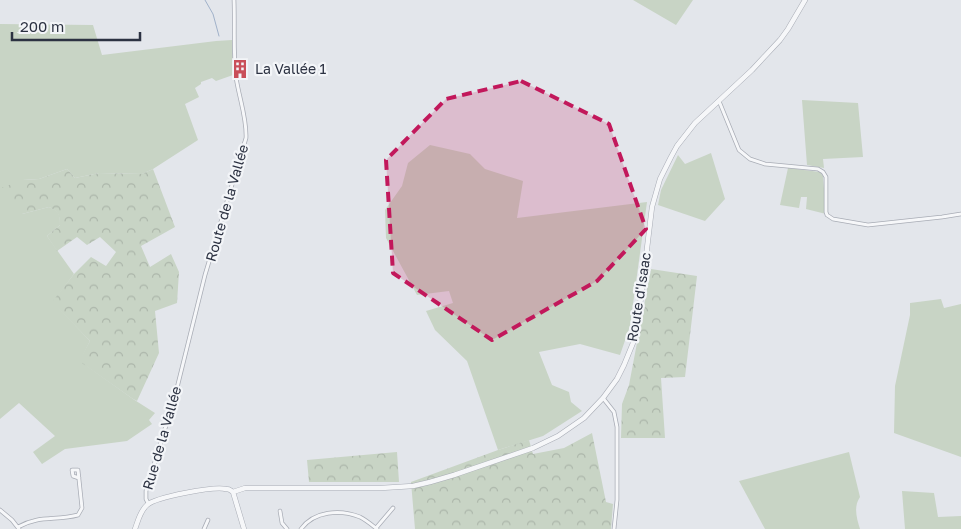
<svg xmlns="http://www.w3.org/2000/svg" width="961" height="529" font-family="'Golos Text',sans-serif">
  <defs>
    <pattern id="forest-crowns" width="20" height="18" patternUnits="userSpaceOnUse" patternTransform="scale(1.25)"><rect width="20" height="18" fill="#c8d4c5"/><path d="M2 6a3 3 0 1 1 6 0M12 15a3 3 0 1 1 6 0" fill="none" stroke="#acb6aa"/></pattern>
  </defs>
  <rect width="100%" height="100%" fill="#e3e6eb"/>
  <!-- grass -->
  <path fill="#c8d4c5" d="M633,0h60l-17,25z
    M0,24l93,1 9,30 114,-14 16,-1 1,35 -17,6 -4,-3 -11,4v2l-6,4 4,9 -14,7 13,36 -45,29 -11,5 -43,-1 -24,5 -8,-9 -28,10 -16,1 -1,34 27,-7c10,4 11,7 11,18l-13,11 27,38 -21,28 37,39 -10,20 53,38 22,14 -6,7 3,4 -25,17 -62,8 -23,15 -9,-12 22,-16 -36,-33 -19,16z
    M802,100l56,3 5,54 -40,2 1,9 -17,-3z
    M430,145l40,9 15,15 38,12 -6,37 130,-16 -17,124 -10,29 -40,-11 -41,8 13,33 17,7 2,10 11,9 -39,25 -45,14 -31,-89 -32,-31 -9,-19 27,-8 -4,-12 -32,4 -31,-57 -1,-28 17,-24 6,-23z
    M711,153l14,46 -20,22 -47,-16 3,-15 17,-35 7,9z
    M788,168l32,4 3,4 3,38 -20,-5 1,-12h-6l-2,11 -19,-3z
    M941,299l3,9 17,-4v153l-67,-24 1,-47 15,-71v-12z
    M849,452l11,45c-7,10 -3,22 0,32h-95l-26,-48z
    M902,491l32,2 4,24 23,-1v13h-56z"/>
  <!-- forest -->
  <path fill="url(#forest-crowns)" d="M67,169l8,9 24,-5 43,1 11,-5 22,58 -34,19 9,21 21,-13 8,18 -2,31 -22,8 4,42 -22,48 -4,-2 -54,-38 11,-20 -38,-39 22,-28 17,-17 15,9 10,-14 -16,-15 -13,8 -10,-8 -20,14 -10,-15 13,-11c0,-10 -2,-14 -11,-18l-27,7 -21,-26 22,-8 16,-1z
    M651,269l46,7 -12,101 -24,1 4,60h-44l1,-34 7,-19z
    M592,433l14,69 7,2 -2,25h-196l-4,-47 87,-32 31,-10 4,14 31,-6z
    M397,452l2,30h-90l-2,-22z"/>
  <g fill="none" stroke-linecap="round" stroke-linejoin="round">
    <!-- stream -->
    <path stroke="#a0b1c9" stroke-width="1" d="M205,0l8,14 6,22"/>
    <!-- minor casing -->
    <g stroke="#a8acb5" stroke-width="4.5">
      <path id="minor" d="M719,101l20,49 11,9 15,5 53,5 5,3 3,5v35l1,3 6,4 35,6 74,-8 19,-3
        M603,398l11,14 3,15v73l-3,29
        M148,503l-2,-4v-8l29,-95 30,-121 41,-137c1,-20 -7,-40 -10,-61 -3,-25 -1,-51 -2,-77
        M0,510l12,10 7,9
        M280,511l2,12 5,6
        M18,527c21,-12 38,-6 60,-12l4,-7 -4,-38h-6l1,6 6,2
        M376,528l17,-20
        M204,529l4,-9
        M301,529c13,-18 39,-20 59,-12 6,3 12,8 17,12"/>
    </g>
    <!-- tertiary casing -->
    <g stroke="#a8acb5" stroke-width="5.5">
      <path id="tertiary" d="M233,492l12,-4h136l32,-2 17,-4 24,-7 79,-27 25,-12 26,-18 19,-20 14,-19 7,-14 9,-22 8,-45 11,-91 8,-28 11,-22 6,-11 18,-23 57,-53 28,-30 8,-11 17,-29
        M233,492l11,37
        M135,529c3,-8 5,-18 12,-24 9,-8 67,-19 79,-16 4,0 4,1 7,3"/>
    </g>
    <!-- minor -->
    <use href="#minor" stroke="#f6f7f9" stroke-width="3"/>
    <!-- tertiary -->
    <use href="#tertiary" stroke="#f6f7f9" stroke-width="4.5"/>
  </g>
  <!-- marked area -->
  <path fill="#c2185b" fill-opacity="0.2" stroke="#c2185b" stroke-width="4" stroke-dasharray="10 6" stroke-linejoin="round" d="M521,81l88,43 37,105 -49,52 -105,59 -99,-67 -7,-113 60,-61z"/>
  <!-- icons -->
  <defs>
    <g id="building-bare" transform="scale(1.5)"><path d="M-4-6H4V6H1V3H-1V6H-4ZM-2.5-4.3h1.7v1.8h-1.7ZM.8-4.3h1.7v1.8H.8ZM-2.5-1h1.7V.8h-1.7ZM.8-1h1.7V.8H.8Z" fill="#c94f59" stroke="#f3f5f8" stroke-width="2.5" paint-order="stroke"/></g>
  </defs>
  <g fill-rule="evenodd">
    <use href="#building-bare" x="240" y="69"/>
  </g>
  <g text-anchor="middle" stroke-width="4.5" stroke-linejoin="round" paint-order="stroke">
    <!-- poi labels -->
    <g font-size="14" fill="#2c3242" stroke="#f3f5f8" text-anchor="start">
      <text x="255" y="74">La Vallée 1</text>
    </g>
    <!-- street labels -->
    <g font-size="14" fill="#2c3242" stroke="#f3f5f8">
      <text transform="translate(227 203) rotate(-74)" y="5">Route de la Vallée</text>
      <text transform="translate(639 297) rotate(-81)" y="5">Route d'Isaac</text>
      <text transform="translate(162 438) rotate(-74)" y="5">Rue de la Vallée</text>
    </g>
  </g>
  <!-- scale -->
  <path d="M12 32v8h128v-8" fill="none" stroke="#2c3242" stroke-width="2.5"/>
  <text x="20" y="32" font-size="15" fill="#2c3242" stroke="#f3f5f8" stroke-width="4" paint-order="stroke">200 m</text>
</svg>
